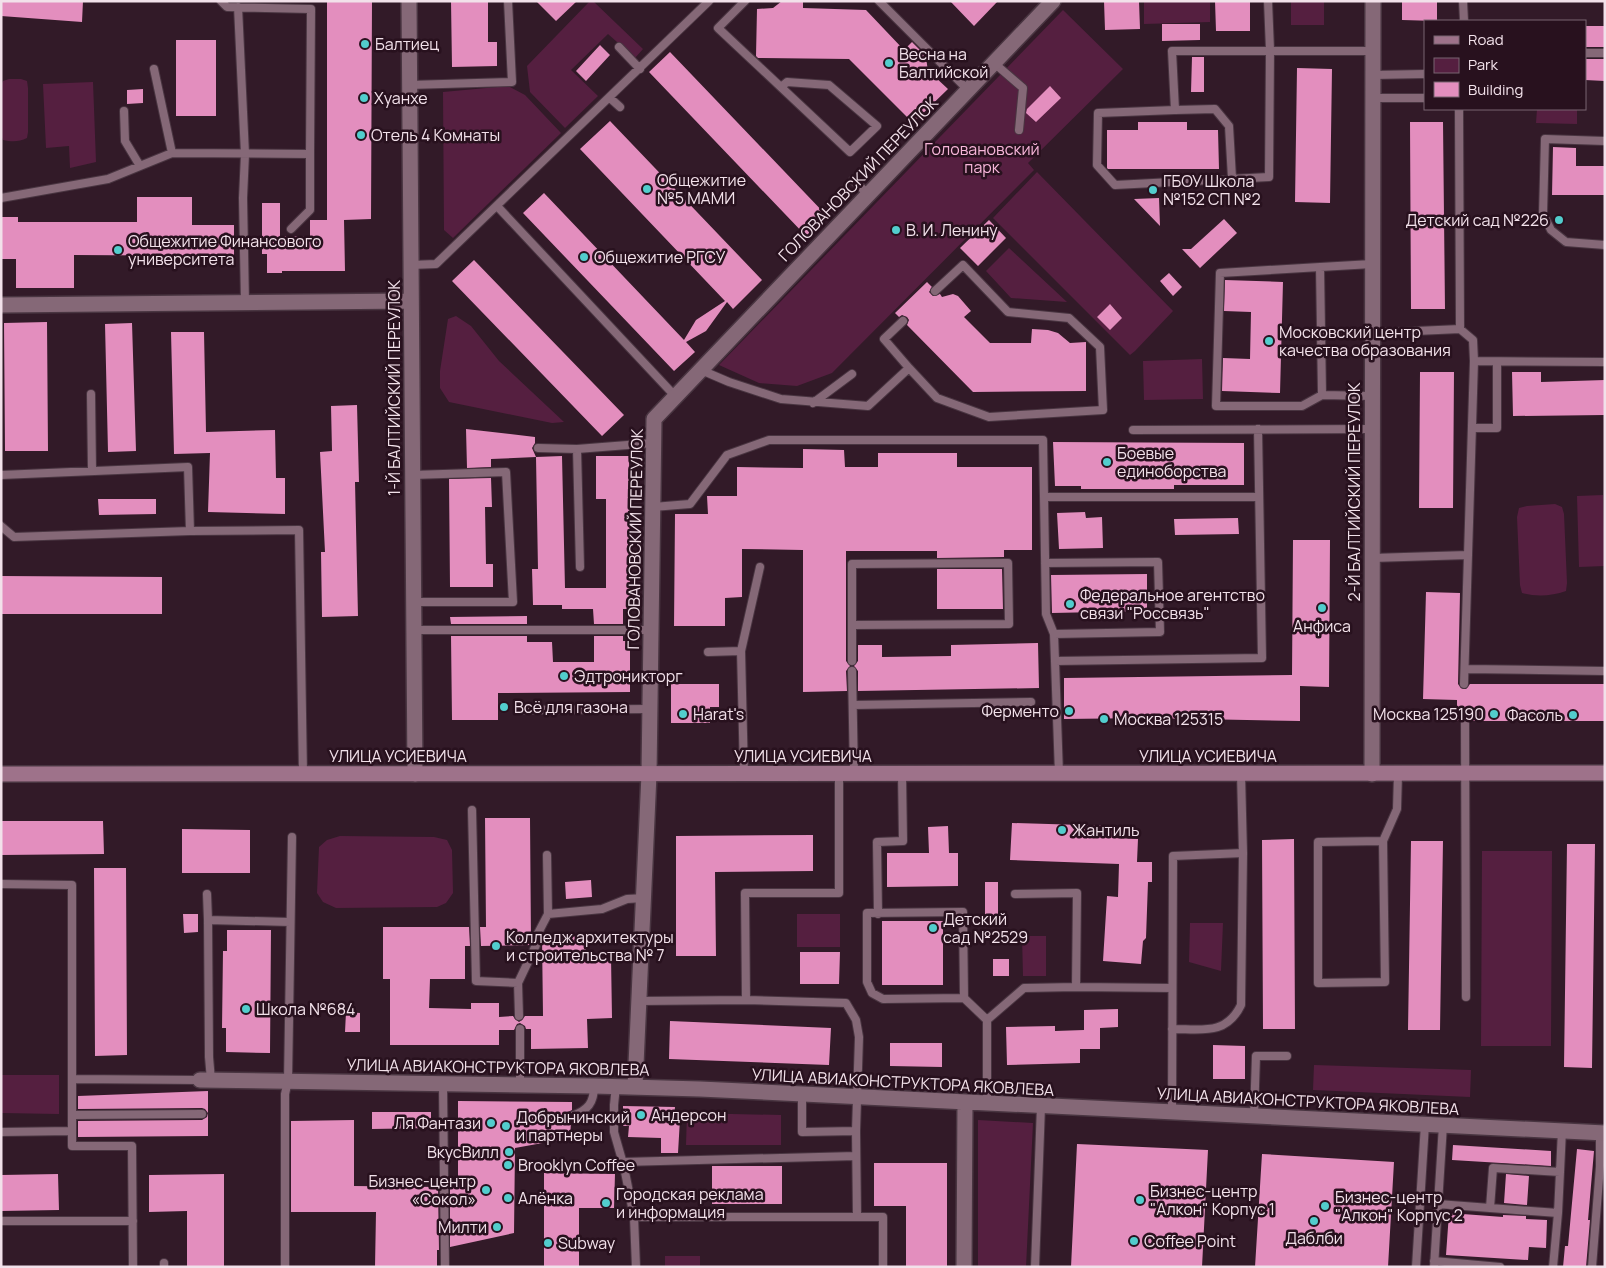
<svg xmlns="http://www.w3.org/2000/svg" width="1606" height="1268" font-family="Manrope,sans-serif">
  <rect width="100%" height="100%" fill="#321a28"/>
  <!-- green -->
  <path fill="#551f40" d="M590,1h3l50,48 -8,9 -27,-24 -37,36 27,26 -33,32 -35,-36 -3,-26z
    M1144,1h66v21l-66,2z
    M1291,1h33v24h-33z
    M1063,10l60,59 -95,94 6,7 -202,203 -35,13 -38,-3 -40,-18z
    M9,79h12l6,2 1,7v44l-1,6c-8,4 -15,4 -24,2l-2,-5v-50l2,-4z
    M93,82l3,80 -26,6 -1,-22 -23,2 -3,-64z
    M508,86l17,9 36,38 -108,105 -9,-8 -1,-138z
    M1537,109h40v15l-41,-1z
    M1037,172l136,139 -38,40 -5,4 -137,-137z
    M1009,248l58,54 -56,-4 -25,-27z
    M456,316l15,10 28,35 65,61 -12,1 -103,-21 -9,-14v-17l8,-52z
    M1202,359l1,40 -59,1 -1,-39z
    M1603,495l2,71 -26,1 -2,-71z
    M1555,504l7,3 2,7 3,69 -1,8c-14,5 -30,6 -44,2l-2,-8 -3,-68 2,-9 8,-2z
    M340,836l94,1 13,3 5,10 1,43 -7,10 -9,4 -101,1 -13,-6 -6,-9 2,-46 8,-7z
    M1482,851h70l-1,195h-70z
    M797,914h43v33h-43z
    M1190,923h33l-2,48 -32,-9z
    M1022,936h24v40h-23z
    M1314,1065l157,5 -1,27 -157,-7z
    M1,1075h58v39l-58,-1z
    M687,1113l94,2v30h-95z
    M978,1120l55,3 -7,144h-48z
    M665,1256h35v11h-35z"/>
  <!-- building -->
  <path fill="#e38ebe" d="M1,1h82l-1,21 -81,-6z
    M327,1h45l-1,218 -27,1 1,51h-63v2h-15v-19h-5v-51h18v33l30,1v-17h17z
    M451,1h37v41h9v24l-45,1z
    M536,1h41l-21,20z
    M782,1h21v7l63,2 38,40 8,-8 14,14 3,25 5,-5 14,13 -35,34 -64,-64 -91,-1 -2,-2 1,-47 16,-1z
    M950,1h48l-24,25z
    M1104,1h35l1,28 -35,1z
    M1215,1h35v30h-34z
    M1402,1h35v20l-35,-1z
    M1162,24h38v16l-38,1z
    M1585,26h20v21h-20z
    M176,40h40v76h-40z
    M600,45l10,10 -24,26 -10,-10z
    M670,52l157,164 -21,20 -157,-164z
    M1192,57h12v35h-13z
    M1585,59h20v22l-20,-1z
    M1297,68l35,1 -2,134 -35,-1z
    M1050,86l11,12 -25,24 -10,-9 1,-4z
    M143,89v14l-16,1v-14z
    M610,121l152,159 -29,29 -6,-7 -21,29 -20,11 9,10 -21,19 -151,-158 21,-20 140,147 12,-20 29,-19 -145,-152z
    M1138,122h49v8h31l1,39h-111l-1,-1v-38h31z
    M1410,122h33l2,187h-34z
    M1553,147l23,1v18h29v29h-53z
    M137,197h55v28h42v31l-160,-1v33h-58v-29h-15v-42h17v5h119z
    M1159,198l1,28 -26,-27z
    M1224,219l13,14 -37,35 -18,-19h9z
    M989,220l17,18 -28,28 -18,-18z
    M474,260l150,155 -22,21 -150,-155z
    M1169,273l13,14 -9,9 -13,-15z
    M1225,280l58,2 -3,111 -58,-2 1,-33 27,1 1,-47 -27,-1z
    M927,282l5,5 -3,5 4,4 7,-2 2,3 11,-3 5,2 13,15 -7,6 26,26h41l1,-14 16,1 10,3 12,10 16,-1v49l-113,1 -66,-67 2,-5 -2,-3 -5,-2 -3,2 -4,-4z
    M1110,304l12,14 -12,12 -13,-13z
    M47,322l1,129h-43l-1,-128z
    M132,323l4,128 -28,1 -3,-128z
    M171,332h33l2,100 69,-2 1,48h9v36l-77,-2 2,-59 -36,1z
    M1420,372h34l-1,136h-34z
    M1512,372h29v10l64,-2v35l-92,1z
    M357,405l2,77h-4l3,134 -36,1 -1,-65h4l-5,-100 12,-1 -1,-45z
    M466,429l69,8v6l-3,5 4,9 -45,2v8l-24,1z
    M1053,442l191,1v42h-70v4h-93v-3h-26z
    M803,449l41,1 1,17h33v-14h79v14h75v83h-28v7l-67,1v-7h-91v110l4,5 -4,5 1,20 -44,1v-142l-61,-1v48l-17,1v28h-51l1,-112h33l-1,-18h30v-29l66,1z
    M562,456l3,132h41v-89h-10v-43h33l1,153h-7v15h-29l-1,-15h-31v-4h-29l-1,-36h6l-2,-112z
    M491,478l1,29h-7l1,57h7v23h-43l-1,-108z
    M98,499h58v15l-57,1z
    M1085,512l1,6 16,-1 1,31 -44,1 -2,-36z
    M1238,518l1,16 -64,1 -1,-16z
    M1293,540h37l-1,147 -29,-1v35l-154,-3 -82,1v-41l228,-3z
    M937,569h65l1,40h-66z
    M1147,574v37l-95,2 -1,-38z
    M1,576l161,1v37h-161z
    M1426,592l34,1 -2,91 3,4 5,1 4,-5h135v37h-134l-1,-3 -5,-3 -8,6v-21l-34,-1z
    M527,616v8h-76l-1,-7z
    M451,636h76v6h25l1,20h41v-26h29v5h7v51l-132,1v27h-46z
    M1038,643l1,45 -181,3v-20l-4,-5 4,-5v-16h24v12l69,-1v-11z
    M671,684h48v23h-9v16h-39z
    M485,818h45l1,125 -1,2 -49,1 -1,-19h6z
    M1,821h102l1,33 -103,1z
    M1012,823l102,3 -1,12 25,1 -1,23h15v20h-4l-2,56 -3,3 -2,23 -38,-3 4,-65 11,1 1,-33 -109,-4z
    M948,826l1,27h9v33l-71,1v-34h42l-1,-26z
    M182,829l68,1v43h-68z
    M813,835v36l-98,1 1,84h-40v-120z
    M1294,839l1,190h-32l-1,-189z
    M1411,841h32l-3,189h-32z
    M1567,844h28l-3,224 -28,-1z
    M94,868h32l1,187 -32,1z
    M591,880l1,17 -26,2 -1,-17z
    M985,882h13v41h-13z
    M183,914h15v18l-14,1z
    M882,921h61v64h-61z
    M383,927h86l1,19h-5v33h-35l-1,29 42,1v-6h28v14l14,-1 2,3 4,3 3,-2 3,-4h18l-1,-79 44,-1v21h25l1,61 -25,1 1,29 -57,1v-20h-5l-1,-3 -5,-3 -3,1 -3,6h-15v15h-109v-66h-7z
    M227,930h44l-1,123 -44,-1v-24h-4l1,-77h4z
    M800,952h40l-1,32h-39z
    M993,959h16v17h-16z
    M1118,1009v18l-18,1v21h-20v14l-73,2 -1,-38 49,-1v5l29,-1v-20z
    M346,1012l14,1v19h-15z
    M670,1021l161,7 -2,37 -160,-6z
    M890,1043h52v24l-52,-1z
    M1213,1045l32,1v33h-32z
    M208,1091v45l-130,1v-16l124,-1 5,-3 1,-4 -3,-4 -3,-1 -124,1v-13z
    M458,1101l114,1v8l-4,2 -2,4 2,4 3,2 -1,16 -55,10 -1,85 -64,14v-60h8z
    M623,1106l52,1 -1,11 6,1 -2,34h-17v-15l-33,-1 1,-11h-6z
    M372,1112h59v16l-59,1z
    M354,1120v66l84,1 1,63h-2v17h-62l1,-55h-85v-91z
    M1077,1144l131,6 -6,117h-131z
    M1453,1145l98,6v15l-99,-6z
    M1577,1149l17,2 -6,69h2l-4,47h-23l2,-21h3z
    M1262,1154l132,8 -6,105h-133z
    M874,1163h73v104h-41v-61h-32z
    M712,1166h70v38h-70z
    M544,1173l71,1 -1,34h-35v59h-35z
    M58,1174l1,36 -58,1v-36z
    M224,1174v93h-37v-56l-38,1v-37z
    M1506,1174l23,2 -2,29 -23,-2z
    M1449,1213l54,4v-2l23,1v3l21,1 -1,28 -17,-1 -1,13 -82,-5z"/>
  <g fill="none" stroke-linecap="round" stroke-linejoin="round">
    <!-- lane casing -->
    <g stroke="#493541" stroke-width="10">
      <path id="lane" d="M745,1l-27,27 132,124 27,-26 -48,-41 -42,-3 -6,5
        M879,1l89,89
        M1268,1l2,49 -1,127 -154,8 -18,-20 1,-52 77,-3 -3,-59h200
        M1463,1l1,20
        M238,7l7,147 -2,44 2,105
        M619,47l21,22
        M1585,53h20
        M994,63l29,25 -4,42
        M154,69l18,84
        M1372,75l53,-1
        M409,85l103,-3 -4,-81
        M610,98l10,9
        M1372,98h53
        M1459,109l1,220
        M1175,110l40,-1 14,17 3,52
        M124,111l1,30 15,25
        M1605,141l-60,-2 -2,75 8,16 15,12 39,3
        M853,180l15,14
        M1,198l107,-19 64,-26 138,1 1,-145 -84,-2 -6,-6
        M497,206l178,190
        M291,229l19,-19v-56
        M411,265l25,-1 273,-263
        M1320,267l52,-3
        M903,321l-19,18 25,29
        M1372,333l88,-4 13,11 1,21 -10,323
        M1474,361l131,1
        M701,370l28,12 52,17 87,7 41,-38 28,30 52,19 114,-7 -3,-63 -31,-29 -61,-6 -45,-47 -28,26
        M91,394l1,77
        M1322,395l-20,11h-86l4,-133 100,-6 2,128 50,1
        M813,403l39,-29
        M1472,428h25v-66
        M1133,430l238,-1
        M538,448l39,1
        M1,475l187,-8 2,64
        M412,475l94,-3 7,130h-99
        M1044,497l2,117 8,20 1,27
        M653,507l37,-3 37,-49 42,-15h274l1,57h215
        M1,526l13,11 176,-6 109,-1 4,244
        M1372,558l96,-3
        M1045,563l113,-1 2,70 -106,2
        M580,567l-3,-118 76,-6
        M852,625l157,-1 -1,-61 -156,1v97
        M414,630h237
        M708,652l33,-1
        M1465,669l140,2
        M852,671l2,103
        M853,705l178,-3
        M521,710l129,-1
        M1465,721l1,276
        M744,774l-3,-123 19,-84
        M839,774v119h-94l1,107 100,3 10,17 3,17 -3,94 1,86
        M1059,774l-4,-113 207,-3 -4,-229
        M472,810l4,171 42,2 1,33
        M1383,841l-65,1v141l67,-1 -2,-141 14,-32 1,-35
        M547,855l1,59 54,-5 25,-10 17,-1
        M1,884l71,1v261h60l1,121
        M207,894l1,26
        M878,914l-1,-72 26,-1 -1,-67
        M536,937l12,-23
        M518,983l18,-38
        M1076,987l96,1
        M964,998l-81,1 -11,-6 -5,-11v-69l96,-1 1,86 23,22
        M639,1001l107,-1
        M520,1029v56
        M1172,1029c29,0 54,7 69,-24l2,-152
        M72,1079l128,1
        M211,1080l-2,-23 -1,-137 82,2
        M443,1084l2,183
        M616,1086l-2,19v27l10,35 10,50 2,50
        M802,1095v37l54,-1
        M987,1103v-83l37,-32 52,-1 1,-94 -62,1
        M1172,1112l1,-256 70,-3 -2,-79
        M72,1115l130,-1
        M572,1116c16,-6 22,-13 22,-30
        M1254,1116l2,-60h31
        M1,1132l71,-1
        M623,1162l233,-6
        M1560,1172l-2,41 -68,-5 3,-40 67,4 2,-42
        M1438,1204l52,4
        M634,1217h249v50
        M1,1221h132
        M1434,1261l66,6
        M164,1263v4
        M285,1267v-173l3,-13 4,-244
        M1035,1267l6,-161
        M1416,1267l9,-143
        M1434,1267l9,-142
        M1553,1267l5,-54
        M1592,1267l8,-101v-34"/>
    </g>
    <!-- street casing -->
    <g stroke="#493541" stroke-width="18">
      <path id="street" d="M409,1l6,773
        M1,305l410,-4
        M1372,774l1,-773
        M200,1080l394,6 106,3 905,44
        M635,1087l14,-313 5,-355 399,-418
        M964,1267l1,-165"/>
    </g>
    <!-- secondary casing -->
    <g stroke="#493541" stroke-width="18">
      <path id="secondary" d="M1,774l1604,-1"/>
    </g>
    <!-- lane -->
    <use href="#lane" stroke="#856877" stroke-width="8"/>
    <!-- street -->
    <use href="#street" stroke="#856877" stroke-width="15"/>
    <!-- secondary -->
    <use href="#secondary" stroke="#9e728a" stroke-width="15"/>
  </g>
  <!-- markers -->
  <g fill="#52cdcd" stroke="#28111e" stroke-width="2">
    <circle cx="365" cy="44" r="5"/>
    <circle cx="889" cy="63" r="5"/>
    <circle cx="364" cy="98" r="5"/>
    <circle cx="361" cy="135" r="5"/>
    <circle cx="647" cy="189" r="5"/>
    <circle cx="1153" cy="190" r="5"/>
    <circle cx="1559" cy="220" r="5"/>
    <circle cx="896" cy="230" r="5"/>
    <circle cx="118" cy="250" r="5"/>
    <circle cx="584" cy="257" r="5"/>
    <circle cx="1269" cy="341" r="5"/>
    <circle cx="1107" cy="462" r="5"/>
    <circle cx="1070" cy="604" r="5"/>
    <circle cx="1322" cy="608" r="5"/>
    <circle cx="564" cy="676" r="5"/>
    <circle cx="504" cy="707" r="5"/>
    <circle cx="1069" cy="711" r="5"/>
    <circle cx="683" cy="714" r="5"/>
    <circle cx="1494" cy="714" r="5"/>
    <circle cx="1573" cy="715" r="5"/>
    <circle cx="1104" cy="719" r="5"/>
    <circle cx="1062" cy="830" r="5"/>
    <circle cx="933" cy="928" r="5"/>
    <circle cx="496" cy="946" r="5"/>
    <circle cx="246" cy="1009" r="5"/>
    <circle cx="641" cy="1115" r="5"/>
    <circle cx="491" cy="1123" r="5"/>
    <circle cx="506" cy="1126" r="5"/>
    <circle cx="509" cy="1152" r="5"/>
    <circle cx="508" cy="1165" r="5"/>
    <circle cx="486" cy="1190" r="5"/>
    <circle cx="508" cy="1198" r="5"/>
    <circle cx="1140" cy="1200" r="5"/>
    <circle cx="606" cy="1203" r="5"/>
    <circle cx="1325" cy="1206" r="5"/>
    <circle cx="1314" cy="1221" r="5"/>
    <circle cx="497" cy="1227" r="5"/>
    <circle cx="1134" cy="1241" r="5"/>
    <circle cx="548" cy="1243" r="5"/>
  </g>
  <g text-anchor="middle" stroke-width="5" stroke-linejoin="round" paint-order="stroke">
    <!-- poi labels -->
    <g font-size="16" fill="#f2e1ea" stroke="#28111e" text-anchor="start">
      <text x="375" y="50">Балтиец</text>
      <text x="899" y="60">Весна на<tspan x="899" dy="18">Балтийской</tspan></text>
      <text x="374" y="104">Хуанхе</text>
      <text x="371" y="141">Отель 4 Комнаты</text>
      <text x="657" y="186">Общежитие<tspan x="657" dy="18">№5 МАМИ</tspan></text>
      <text x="1163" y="187">ГБОУ Школа<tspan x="1163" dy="18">№152 СП №2</tspan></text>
      <text x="1549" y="226" text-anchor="end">Детский сад №226</text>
      <text x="906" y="236">В. И. Ленину</text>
      <text x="128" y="247">Общежитие Финансового<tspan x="128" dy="18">университета</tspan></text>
      <text x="594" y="263">Общежитие РГСУ</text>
      <text x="1279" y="338">Московский центр<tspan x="1279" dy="18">качества образования</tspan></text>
      <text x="1117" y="459">Боевые<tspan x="1117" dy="18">единоборства</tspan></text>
      <text x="1080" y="601">Федеральное агентство<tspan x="1080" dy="18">связи "Россвязь"</tspan></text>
      <text x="1322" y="632" text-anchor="middle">Анфиса</text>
      <text x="574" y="682">Эдтроникторг</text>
      <text x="514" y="713">Всё для газона</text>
      <text x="1059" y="717" text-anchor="end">Ферменто</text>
      <text x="693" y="720">Harat's</text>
      <text x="1484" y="720" text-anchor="end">Москва 125190</text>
      <text x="1563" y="721" text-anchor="end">Фасоль</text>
      <text x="1114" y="725">Москва 125315</text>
      <text x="1072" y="836">Жантиль</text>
      <text x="943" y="925">Детский<tspan x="943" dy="18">сад №2529</tspan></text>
      <text x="506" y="943">Колледж архитектуры<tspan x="506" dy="18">и строительства № 7</tspan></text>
      <text x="256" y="1015">Школа №684</text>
      <text x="651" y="1121">Андерсон</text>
      <text x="516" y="1123">Добрынинский<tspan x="516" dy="18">и партнеры</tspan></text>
      <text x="481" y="1129" text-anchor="end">Ля Фантази</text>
      <text x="499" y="1158" text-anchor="end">ВкусВилл</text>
      <text x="518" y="1171">Brooklyn Coffee</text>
      <text x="476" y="1187" text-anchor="end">Бизнес-центр<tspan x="476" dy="18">«Сокол»</tspan></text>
      <text x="1150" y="1197">Бизнес-центр<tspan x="1150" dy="18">"Алкон" Корпус 1</tspan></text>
      <text x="616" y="1200">Городская реклама<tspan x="616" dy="18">и информация</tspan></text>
      <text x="1335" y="1203">Бизнес-центр<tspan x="1335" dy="18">"Алкон" Корпус 2</tspan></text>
      <text x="518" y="1204">Алёнка</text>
      <text x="487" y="1233" text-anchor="end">Милти</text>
      <text x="1314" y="1244" text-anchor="middle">Даблби</text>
      <text x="1144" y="1247">Coffee Point</text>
      <text x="558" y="1249">Subway</text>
    </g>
    <!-- park labels -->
    <g font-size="16" fill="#f7b5d9" stroke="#28111e">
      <text x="982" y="155">Головановский<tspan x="982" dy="18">парк</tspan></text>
    </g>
    <!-- street labels -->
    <g font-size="16" fill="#f2e1ea" stroke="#28111e">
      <text transform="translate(858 179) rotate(-46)" y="6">ГОЛОВАНОВСКИЙ ПЕРЕУЛОК</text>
      <text transform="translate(394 388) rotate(-90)" y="6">1-Й БАЛТИЙСКИЙ ПЕРЕУЛОК</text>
      <text transform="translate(1354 492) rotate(-90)" y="6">2-Й БАЛТИЙСКИЙ ПЕРЕУЛОК</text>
      <text transform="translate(635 539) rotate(-89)" y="6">ГОЛОВАНОВСКИЙ ПЕРЕУЛОК</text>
      <text x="398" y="762">УЛИЦА УСИЕВИЧА</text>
      <text x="803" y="762">УЛИЦА УСИЕВИЧА</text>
      <text x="1208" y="762">УЛИЦА УСИЕВИЧА</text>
      <text transform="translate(498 1067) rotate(1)" y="6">УЛИЦА АВИАКОНСТРУКТОРА ЯКОВЛЕВА</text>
      <text transform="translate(903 1082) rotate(3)" y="6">УЛИЦА АВИАКОНСТРУКТОРА ЯКОВЛЕВА</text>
      <text transform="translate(1308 1101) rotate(3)" y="6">УЛИЦА АВИАКОНСТРУКТОРА ЯКОВЛЕВА</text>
    </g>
  </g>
  <!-- border -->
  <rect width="1606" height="1268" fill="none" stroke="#f2e1ea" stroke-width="5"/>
  <!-- legend -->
  <rect x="1424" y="20" width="162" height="90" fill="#28111e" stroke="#796470"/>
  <rect x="1434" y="36" width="25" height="8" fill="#9e728a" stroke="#796470"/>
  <text x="1468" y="45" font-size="15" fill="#f2e1ea">Road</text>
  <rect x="1434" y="58" width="25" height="15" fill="#551f40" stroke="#796470"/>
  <text x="1468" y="70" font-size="15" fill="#f2e1ea">Park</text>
  <rect x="1434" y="82" width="25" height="15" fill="#e38ebe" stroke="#796470"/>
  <text x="1468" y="95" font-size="15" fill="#f2e1ea">Building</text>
</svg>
